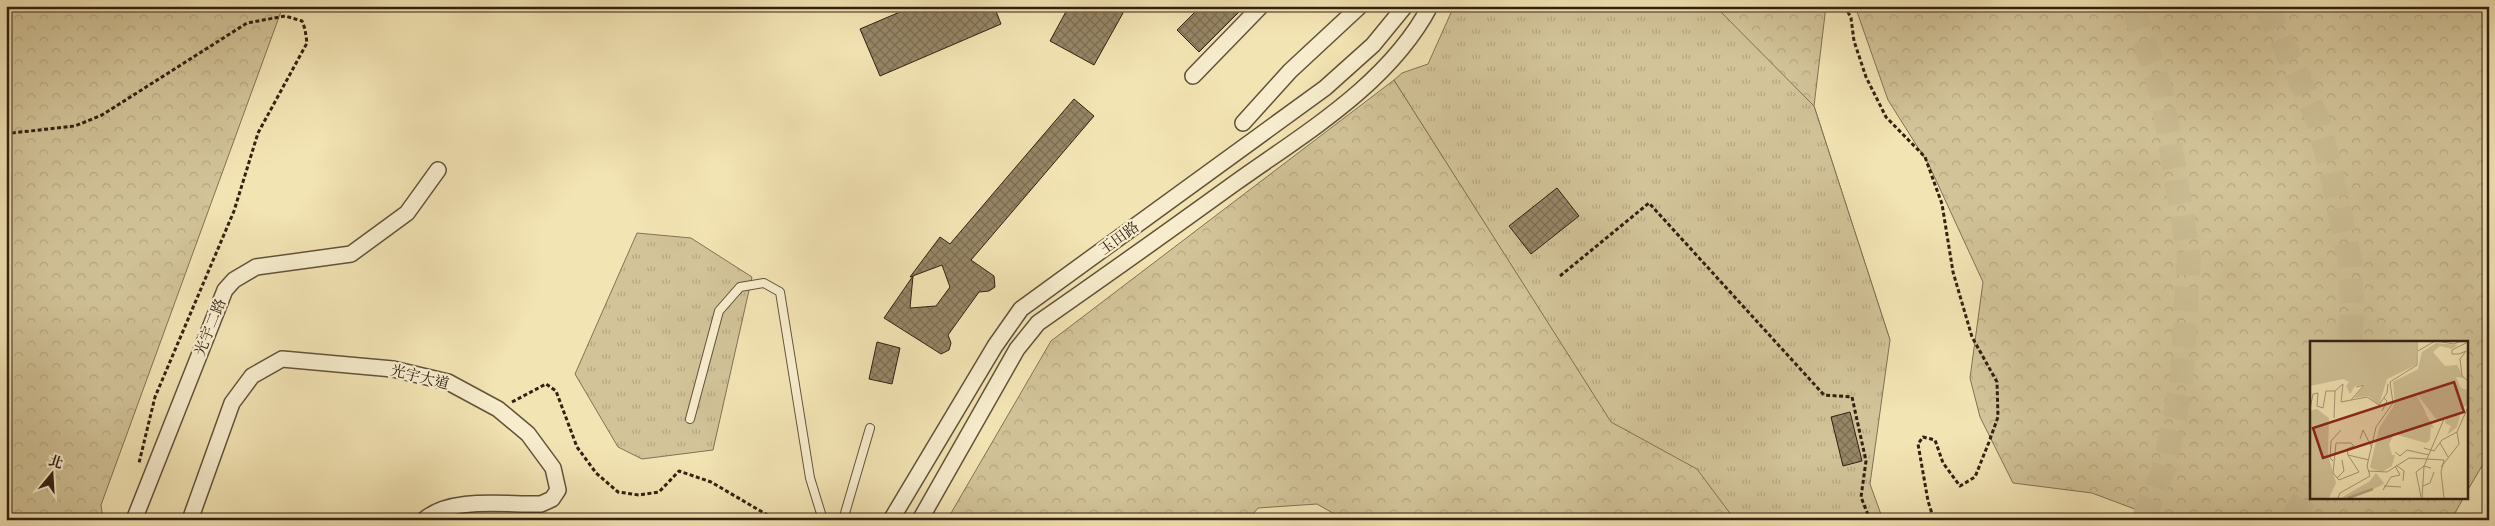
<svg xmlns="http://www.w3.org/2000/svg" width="2495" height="526" font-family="'Sorts Mill Goudy','Noto Serif TC',serif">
  <defs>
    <pattern id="forest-crowns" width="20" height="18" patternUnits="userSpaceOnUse" patternTransform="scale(1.25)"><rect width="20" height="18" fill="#d2c398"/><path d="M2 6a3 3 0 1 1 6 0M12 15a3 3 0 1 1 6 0" fill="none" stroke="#b5a782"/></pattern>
    <pattern id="park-tufts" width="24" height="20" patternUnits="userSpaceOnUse" patternTransform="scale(1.25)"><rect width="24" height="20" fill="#d2c398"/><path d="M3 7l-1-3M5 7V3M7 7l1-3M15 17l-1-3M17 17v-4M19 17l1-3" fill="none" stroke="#b5a782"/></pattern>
    <pattern id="building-cross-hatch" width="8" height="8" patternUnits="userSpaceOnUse" patternTransform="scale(1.25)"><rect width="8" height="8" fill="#968666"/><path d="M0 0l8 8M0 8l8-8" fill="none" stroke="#7b6d53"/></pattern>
  </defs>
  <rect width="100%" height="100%" fill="#f3e4b4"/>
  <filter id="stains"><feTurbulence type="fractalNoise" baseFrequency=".004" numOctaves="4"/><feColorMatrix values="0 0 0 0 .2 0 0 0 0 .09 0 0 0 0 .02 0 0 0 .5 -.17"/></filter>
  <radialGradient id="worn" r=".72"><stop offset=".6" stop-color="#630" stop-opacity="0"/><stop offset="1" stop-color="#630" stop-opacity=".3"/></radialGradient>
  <!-- forest -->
  <path fill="url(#forest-crowns)" stroke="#827255" d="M6,6h277l-182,499 2,15h-97z
    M1454,6h372l-12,100 76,234 -71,43 64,137h-538l-28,-16 -59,4 -10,12h-301l104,-179 343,-261 217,341z
    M1855,6h634v448l-23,39v-151h-155v155h153l-13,23h-287l-72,-27 -79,-10 -33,-66 -10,-39 13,-96 -54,-117 -41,-65z"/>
  <!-- park -->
  <path fill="url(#park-tufts)" stroke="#827255" d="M1454,6h261l99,100 76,234 -20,144 13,36h-148l-38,-51 -86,-47 -217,-342 8,-7 26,-9z
    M637,233l54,5 61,39 -39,173 -71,9 -24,-12 -43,-73z"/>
  <!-- building -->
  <path fill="url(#building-cross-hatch)" stroke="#322112" d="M914,6h80l7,18 -121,52 -20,-47z
    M1069,6h41l13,7 -29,52 -44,-24z
    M1201,6h44l-46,46 -22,-22z
    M1074,99l20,17 -123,144 23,16 1,11 -6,4 -10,1 -31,43 3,8 -2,7 -8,4 -57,-36 29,-42 -3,32 26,-2 14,-19 -8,-22 -32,12 30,-40 10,7z
    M1557,188l22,28 -48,38 -22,-28z
    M877,342l23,6 -8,36 -23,-5z
    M1850,412l12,49 -19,5 -12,-49z"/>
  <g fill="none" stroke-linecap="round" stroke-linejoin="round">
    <!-- primary-tunnel -->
    <path stroke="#ccbd94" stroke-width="24" stroke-dasharray="24 12" stroke-linecap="butt" d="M2133,6l29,89 27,162 -8,128 -17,83 -21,52
      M2266,6l52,114 13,51 19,92 2,47 -2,32
      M2292,520l19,-34"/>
    <!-- lane casing -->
    <g stroke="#62523a" stroke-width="10">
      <path id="lane" d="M690,419l29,-108 21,-24 24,-4 16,9 30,186 13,42
        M843,520l27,-92"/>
    </g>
    <!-- street casing -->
    <g stroke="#62523a" stroke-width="18">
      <path id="street" d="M1193,76l68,-70
        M1243,123l47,-52 70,-65
        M134,520l91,-230 9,-10 22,-13 95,-13 56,-41 31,-43
        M190,520l42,-117 20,-27 30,-17 111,10 55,13 50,27 30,25 25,34 5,22 -6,9 -11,5c-35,1 -90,-8 -117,16
        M891,520l104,-174 26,-37 304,-221 48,-43 32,-39
        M920,520l97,-171 21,-26c66,-46 132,-93 197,-140 70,-50 154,-99 195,-177"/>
    </g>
    <!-- path -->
    <path stroke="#322112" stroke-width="3" stroke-dasharray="4 2.5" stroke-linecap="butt" d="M1845,6l6,12 3,23 12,36 20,40 39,40 17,47 11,68 19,65 25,45 1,35 -9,25 -14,35 -15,9 -17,-23 -8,-23 -12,-3 -5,7 10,57 6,19
      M6,136l6,-3 63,-7 27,-11 145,-92 38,-7 17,5 3,8 2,14 -49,90 -24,78 -79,186 -16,66
      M1560,276l89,-73 175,192 28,2 14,64 -5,36 9,23
      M512,402l34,-18 10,7 21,56 19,26 22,19 21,3 20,-3 20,-21 32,11 65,38"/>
    <!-- lane -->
    <use href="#lane" stroke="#f7edce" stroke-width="8"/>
    <!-- street -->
    <use href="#street" stroke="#f7edce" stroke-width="15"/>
  </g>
  <g text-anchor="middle" stroke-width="4.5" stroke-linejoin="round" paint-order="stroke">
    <!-- street labels -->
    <g font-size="15" fill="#322112" stroke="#f7edce">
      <text transform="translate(1119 238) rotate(-36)" y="5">玉田路</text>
      <text transform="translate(210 327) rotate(-68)" y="5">光宇二路</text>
      <text transform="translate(420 377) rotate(14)" y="5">光宇大道</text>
    </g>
  </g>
  <!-- overview -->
  <g transform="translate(2310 341)">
    <rect width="158" height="158" fill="#f3e4b4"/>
    <path d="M0,0h106v24l-29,14 -8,26 -11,-9 -14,2 11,-14 -10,2 -5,8 -4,-8 3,-4 -6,-3 -33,7zM126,2l22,2 -6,4 -12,-3 -7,6 12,14 12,-1 7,13 -8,-1 5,11 6,2v15l-5,3 -5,19 -10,8 4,-9 -6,-3 1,-5 -10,1 -20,-26 10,20 -3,4 8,9 -1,14 -4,3 -32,-9 -5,10 3,11h3l-3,11 -10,6 -9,-3 -3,-2 9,-39 14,-21 18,15 -16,-16 -2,-24 25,-13 4,-17zM7,68l12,9 -1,37 8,28 -7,15h-19v-87zM66,132l8,10 -4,3 -28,12h-11l29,-17z" fill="#d2c398"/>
    <path d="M83,41l25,19 16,27 -22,-5 -19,-16 3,-10z" fill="#d2c398"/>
    <path fill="none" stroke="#b1a27d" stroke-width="2.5" d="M38,157l25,-9"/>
    <path fill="none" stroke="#a69673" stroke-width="1" d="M127,0l17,3 7,-3M108,10l17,-10M157,39l-5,-4 -2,-17 6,-8 -7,3h-7v-4l16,-8M41,59l13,-15 -8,2M0,68l3,-15 5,-1 -1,13 6,2 3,-17h9l8,-7 -2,18 26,-5 12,8 8,-12 1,-9M72,70l5,-10 -3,-3M24,77l1,-27M50,98l3,-9 9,18M130,102l8,14M114,107l10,3 8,-11 15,-8 11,-25M85,111l5,4 7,-6 22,5M38,114l11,17 -20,8 -6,-7 3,-30h15l3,3 -7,3 1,6 21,5M23,120l-3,-3 1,-17 10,-11M86,124l8,6 -1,10M131,126l18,-23 -2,-12M58,130l19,1 22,-14 35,2 -3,12 3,26M27,137l7,-7 -2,-11M74,145l17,1M113,145l7,-3 4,-11M73,149l8,-13 9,-2 -5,-9M111,156l-5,-25 8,-6 7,2M28,157l2,-5 30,-17 -3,-10 9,-39 17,-24 -3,-21 27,-17v-24M112,157l2,-32 20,-47"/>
    <path fill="#8f2418" fill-opacity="0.15" stroke="#8f2418" stroke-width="2.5" d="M144,41l10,30 -141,46 -10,-30z"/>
    <rect width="158" height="158" fill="none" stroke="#322112" stroke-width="2.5"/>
  </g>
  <!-- margin -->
  <rect width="2495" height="526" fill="none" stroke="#f3e4b4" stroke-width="25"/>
  <rect x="8" y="8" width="2480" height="511" fill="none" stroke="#322112" stroke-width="2.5"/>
  <rect x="12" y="12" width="2470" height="501" fill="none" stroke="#322112"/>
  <!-- north arrow -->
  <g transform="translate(52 474) rotate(18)" stroke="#f7edce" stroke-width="4" paint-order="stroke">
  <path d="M0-4L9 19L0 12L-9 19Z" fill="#322112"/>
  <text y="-8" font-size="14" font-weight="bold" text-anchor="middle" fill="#322112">北</text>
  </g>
  <rect width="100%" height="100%" filter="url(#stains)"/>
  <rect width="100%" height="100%" fill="url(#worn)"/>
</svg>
